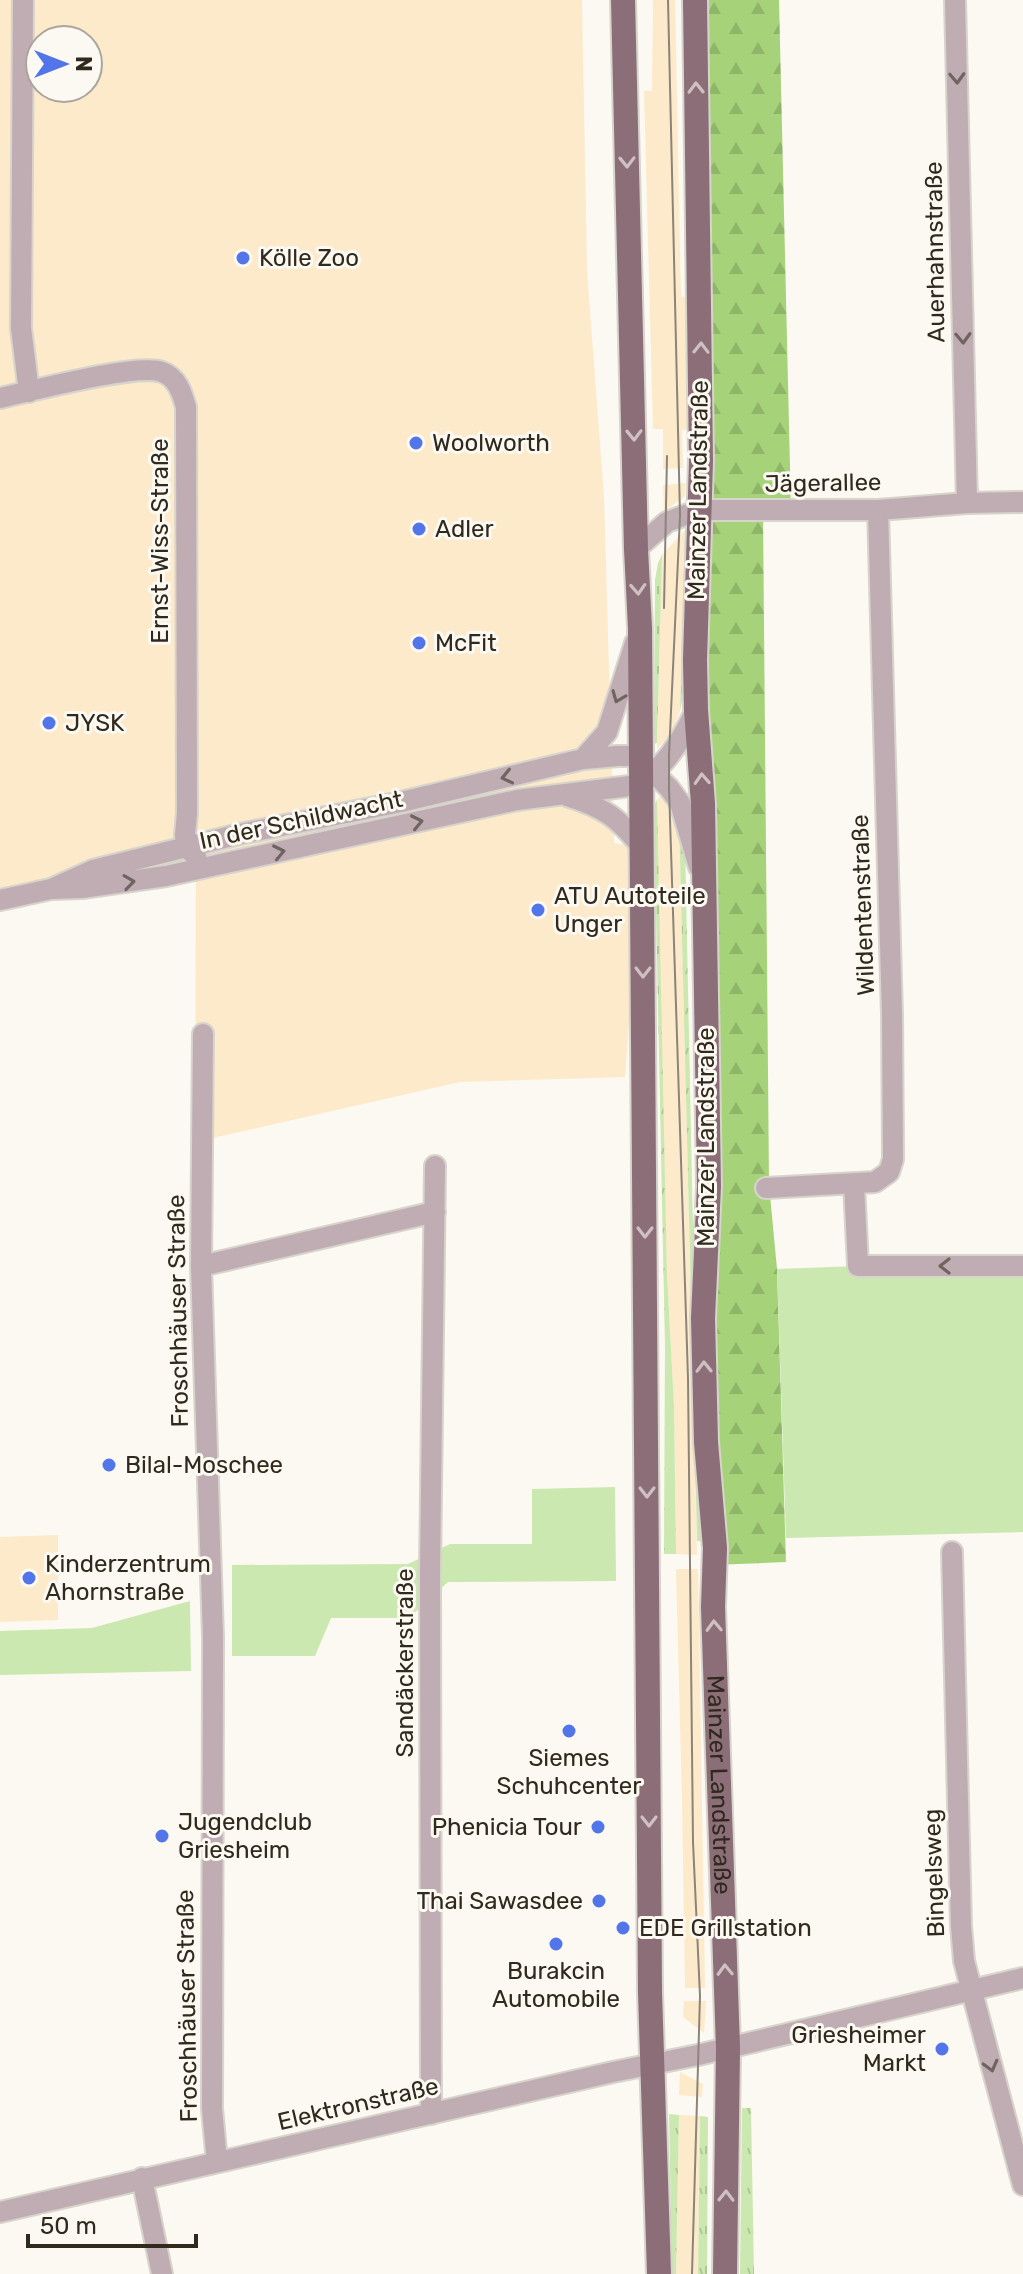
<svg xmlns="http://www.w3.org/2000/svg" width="1023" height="2274" font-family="Rubik,sans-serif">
  <defs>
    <pattern id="grass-tufts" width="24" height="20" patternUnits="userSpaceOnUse" patternTransform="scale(2)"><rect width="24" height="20" fill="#cae8af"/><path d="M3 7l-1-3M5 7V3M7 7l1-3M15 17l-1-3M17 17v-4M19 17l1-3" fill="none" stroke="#aec796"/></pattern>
    <pattern id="forest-firs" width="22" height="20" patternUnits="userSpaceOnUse" patternTransform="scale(2)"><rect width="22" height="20" fill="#a6d379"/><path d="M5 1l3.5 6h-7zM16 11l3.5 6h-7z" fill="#8fb568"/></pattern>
  </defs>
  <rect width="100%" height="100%" fill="#fcf9f2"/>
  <!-- built -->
  <path fill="#fceaca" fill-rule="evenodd" d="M0,0h582l5,271 17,226 10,346 28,4 -17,230 -165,5 -265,60 1,-295 -196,45zM40,40h48v48h-48z
    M653,0h22l6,297h10l2,132 -11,1 1,38 -20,1v-40h-10l-9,-338h8z
    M685,483v13l-21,16 -1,-27z
    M685,530l-5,181 -8,21 -15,17 5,-194z
    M664,792l15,25 18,738 -21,-1 -2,-148 -7,-132 -11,-469 1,-5z
    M58,1535v85l-58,2v-85z
    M676,1569h22l7,419h-20l-3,-190z
    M684,2001h22l-2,32 -21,-16z
    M680,2072l23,12 -1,13 -23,-2z
    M679,2115l21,1 -2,158h-22z"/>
  <!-- grass -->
  <path fill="url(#grass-tufts)" d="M690,528l-4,152 -6,31 5,-181z
    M662,555l-5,188 -3,1 1,-164 3,-17z
    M657,800l10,474 7,132 2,148h-12l1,-207 -10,-486 -1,-56z
    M679,817l6,27 11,532 10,166 -9,-1z
    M742,2108h9l3,166h-14z
    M669,2114l10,1 -3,159h-4z
    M700,2116l8,1 -1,157h-9z"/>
  <!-- forest -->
  <path fill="url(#forest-firs)" d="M695,0h84l12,510 -28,1 6,673 8,85 9,293 -73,3z"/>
  <!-- green -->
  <path fill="#cae8af" d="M858,1266h165v266l-237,6 -9,-269z
    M615,1487l1,94 -168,1 -39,36h-78l-16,38h-83v-91l176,-1 42,-20h82v-55z
    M190,1601l1,70 -191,4v-44l92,-3z"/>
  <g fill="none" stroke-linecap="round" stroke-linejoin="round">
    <!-- minor casing -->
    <g stroke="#d7d4cc" stroke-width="24">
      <path id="minor" d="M23,0l-2,328 8,64
        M955,0l12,503
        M0,398c32,-7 136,-35 162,-26 15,5 20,21 24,35l1,406 -2,22 1,12 10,9
        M636,549l31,-27 32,-12h179l89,-7 56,-1
        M583,759l24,-27 28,-89
        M567,796c38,12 50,21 75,51
        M51,889l42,-19 147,-36 161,-32 182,-43 35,-3h11l12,4 28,28 11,15 19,64
        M0,900l51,-11 31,-1 84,-12 351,-76 113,-14c32,-11 52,-47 66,-76
        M203,1034l-2,232 12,371 -1,472 5,53
        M854,1184l4,82h165
        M766,1188l109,-6 14,-10 4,-13 -1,-144 -14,-505
        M201,1266l234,-54
        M952,1552l9,374 3,35 59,224
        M431,2114l-1,-541 5,-407
        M142,2178l20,96
        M0,2212l613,-140 85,-17 325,-77"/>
    </g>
    <!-- primary casing -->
    <g stroke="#d7d4cc" stroke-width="28">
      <g id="primary">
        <path d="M623,0l13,549 4,79 10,1364 9,282"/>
        <path id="s1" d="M695,0l6,461 -6,199 1,50 7,94 6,382 -6,132 3,124 9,106 -2,59 15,441 -3,226"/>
      </g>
    </g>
    <!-- minor -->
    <use href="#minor" stroke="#bfadb3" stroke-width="20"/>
    <!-- primary -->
    <use href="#primary" stroke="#8c6e79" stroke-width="24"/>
    <!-- tram -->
    <path stroke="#8a847b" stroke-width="2" d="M668,0l12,516 -11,239v33l19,590 5,464 7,154 -8,278
      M664,608l3,-152"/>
  </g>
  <!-- one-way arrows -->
  <defs><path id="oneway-chevron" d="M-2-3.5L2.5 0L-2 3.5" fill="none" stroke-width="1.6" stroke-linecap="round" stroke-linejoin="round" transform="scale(2)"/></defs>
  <g stroke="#706460">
    <use href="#oneway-chevron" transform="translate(957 78) rotate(88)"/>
    <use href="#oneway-chevron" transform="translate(963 338) rotate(88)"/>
    <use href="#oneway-chevron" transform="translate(618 697) rotate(112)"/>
    <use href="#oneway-chevron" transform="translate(507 777) rotate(167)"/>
    <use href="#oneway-chevron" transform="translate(417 822) rotate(-12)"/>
    <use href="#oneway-chevron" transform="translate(279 852) rotate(-12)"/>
    <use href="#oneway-chevron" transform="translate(129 882) rotate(-8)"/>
    <use href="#oneway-chevron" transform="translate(945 1266) rotate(180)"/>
    <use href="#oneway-chevron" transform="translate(991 2066) rotate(75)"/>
  </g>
  <g stroke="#cfc1c2">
    <use href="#oneway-chevron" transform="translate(696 88) rotate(-91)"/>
    <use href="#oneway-chevron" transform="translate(627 162) rotate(89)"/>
    <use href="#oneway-chevron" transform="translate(701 348) rotate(-89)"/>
    <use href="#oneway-chevron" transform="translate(634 435) rotate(89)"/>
    <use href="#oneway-chevron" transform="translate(638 589) rotate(87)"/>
    <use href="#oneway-chevron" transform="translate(702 779) rotate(-93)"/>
    <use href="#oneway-chevron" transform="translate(643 972) rotate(90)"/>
    <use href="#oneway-chevron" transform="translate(645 1232) rotate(90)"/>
    <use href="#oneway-chevron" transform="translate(704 1367) rotate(-91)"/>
    <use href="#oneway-chevron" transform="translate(647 1492) rotate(90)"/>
    <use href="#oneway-chevron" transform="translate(714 1626) rotate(-92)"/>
    <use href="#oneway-chevron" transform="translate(649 1821) rotate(90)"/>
    <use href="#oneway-chevron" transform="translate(725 1970) rotate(-92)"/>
    <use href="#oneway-chevron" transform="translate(726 2196) rotate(-89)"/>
  </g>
  <!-- markers -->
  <g fill="#5275ea" stroke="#fcf9f2" stroke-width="3">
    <circle cx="243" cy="258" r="8"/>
    <circle cx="416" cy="443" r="8"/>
    <circle cx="419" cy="529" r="8"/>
    <circle cx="419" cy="643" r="8"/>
    <circle cx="49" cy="723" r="8"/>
    <circle cx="538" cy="910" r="8"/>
    <circle cx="109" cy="1465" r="8"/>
    <circle cx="29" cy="1578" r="8"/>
    <circle cx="569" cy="1731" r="8"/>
    <circle cx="598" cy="1827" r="8"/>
    <circle cx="162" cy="1836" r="8"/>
    <circle cx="599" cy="1901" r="8"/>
    <circle cx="623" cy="1928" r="8"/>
    <circle cx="556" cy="1944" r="8"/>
    <circle cx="942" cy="2049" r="8"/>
  </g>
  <g text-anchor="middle" stroke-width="6" stroke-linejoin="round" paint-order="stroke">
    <!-- street labels -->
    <g font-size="24" fill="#30291d" stroke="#fcf9f2">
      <text transform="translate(935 252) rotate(-91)" y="8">Auerhahnstraße</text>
      <text transform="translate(823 483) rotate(-1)" y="8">Jägerallee</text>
      <text transform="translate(698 490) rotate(-89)" y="8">Mainzer Landstraße</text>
      <text transform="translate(160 541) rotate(-90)" y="8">Ernst-Wiss-Straße</text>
      <text transform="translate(301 820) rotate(-12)" y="8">In der Schildwacht</text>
      <text transform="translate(863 905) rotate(-92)" y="8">Wildentenstraße</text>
      <text transform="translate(706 1137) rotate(-90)" y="8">Mainzer Landstraße</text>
      <text transform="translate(178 1311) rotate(-91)" y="8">Froschhäuser Straße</text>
      <text transform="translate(405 1663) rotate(-90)" y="8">Sandäckerstraße</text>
      <text dy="8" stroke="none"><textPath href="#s1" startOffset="1786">Mainzer Landstraße</textPath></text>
      <text transform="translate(934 1873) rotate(-92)" y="8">Bingelsweg</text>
      <text transform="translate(187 2006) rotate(-91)" y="8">Froschhäuser Straße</text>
      <text transform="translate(358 2104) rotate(-13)" y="8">Elektronstraße</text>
    </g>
    <!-- poi labels -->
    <g font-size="24" fill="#30291d" stroke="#fcf9f2" text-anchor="start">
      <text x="259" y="266">Kölle Zoo</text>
      <text x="432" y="451">Woolworth</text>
      <text x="435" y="537">Adler</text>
      <text x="435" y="651">McFit</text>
      <text x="65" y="731">JYSK</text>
      <text x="554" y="904">ATU Autoteile<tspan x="554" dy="28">Unger</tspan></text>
      <text x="125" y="1473">Bilal-Moschee</text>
      <text x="45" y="1572">Kinderzentrum<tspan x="45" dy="28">Ahornstraße</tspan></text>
      <text x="569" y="1766" text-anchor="middle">Siemes<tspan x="569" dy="28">Schuhcenter</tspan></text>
      <text x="178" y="1830">Jugendclub<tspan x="178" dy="28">Griesheim</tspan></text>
      <text x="582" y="1835" text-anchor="end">Phenicia Tour</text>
      <text x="583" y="1909" text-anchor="end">Thai Sawasdee</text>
      <text x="639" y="1936">EDE Grillstation</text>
      <text x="556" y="1979" text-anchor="middle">Burakcin<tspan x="556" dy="28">Automobile</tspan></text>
      <text x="926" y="2043" text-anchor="end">Griesheimer<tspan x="926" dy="28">Markt</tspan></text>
    </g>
  </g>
  <!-- north arrow -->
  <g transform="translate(64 64) rotate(90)"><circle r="38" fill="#fcf9f2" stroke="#aaa69d" stroke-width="2"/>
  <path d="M0-6L14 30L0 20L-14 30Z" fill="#5275ea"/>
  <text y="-12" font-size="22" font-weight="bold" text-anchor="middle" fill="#30291d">N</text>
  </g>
  <!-- scale -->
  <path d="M28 2234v12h168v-12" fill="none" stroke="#30291d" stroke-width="4"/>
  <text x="40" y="2234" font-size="24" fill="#30291d" stroke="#fcf9f2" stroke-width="6" paint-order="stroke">50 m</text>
</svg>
